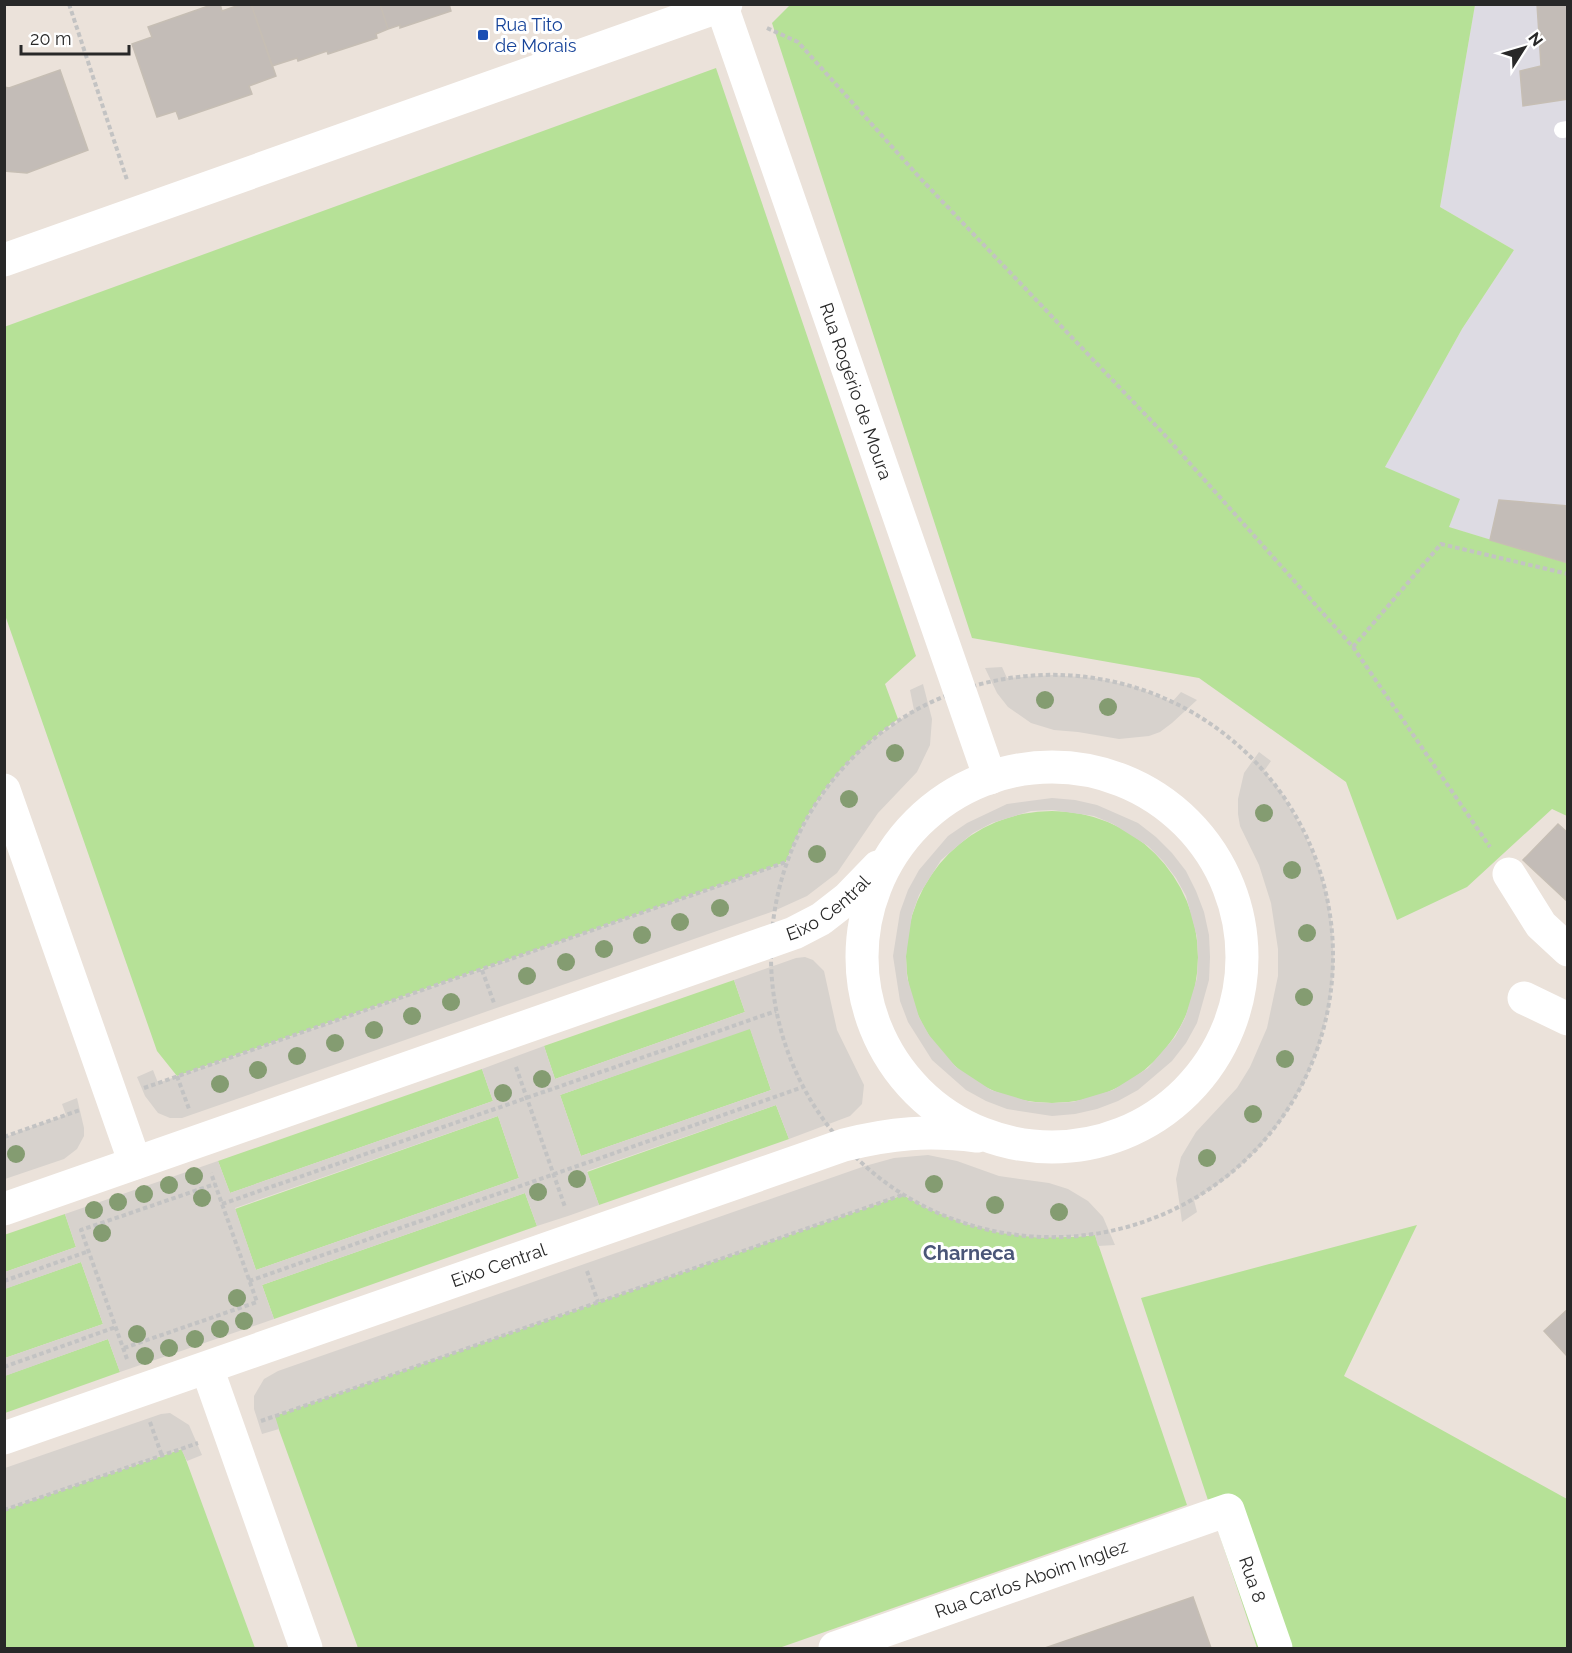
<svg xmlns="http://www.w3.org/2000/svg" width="1572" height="1653" font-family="Raleway,sans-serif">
  <rect width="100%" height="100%" fill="#ebe2da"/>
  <!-- industrial -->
  <path fill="#dddbe3" d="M1475,5h92v558l-119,-36 -63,-60 77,-138 52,-79 -74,-43z"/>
  <!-- green -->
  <path fill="#b6e197" d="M791,4l684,1 -35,202 74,43 -52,79 -77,138 75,32 -11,28 118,36v253l-15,-7 -85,78 -70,33 -51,-138 -147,-104 -227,-40 -200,-615z
    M716,68l200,588 -31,28 13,35c-56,43 -86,77 -112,143l-609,214 -20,-25 -152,-436 -1,-288z
    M906 957a146 146 0 1 1 292 0a146 146 0 1 1-292 0Z
    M734,980l11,32 -190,67 -11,-33z
    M750,1028l21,62 -190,66 -21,-61z
    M482,1069l11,32 -263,92 -12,-32z
    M776,1105l13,34 -190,66 -12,-33z
    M498,1116l21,62 -263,92 -21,-61z
    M525,1193l12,33 -263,93 -12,-34z
    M903,1195c60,34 123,48 192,40l92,270 -408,143h-421l-84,-232z
    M65,1214l11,33 -71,25 -1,-37z
    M1417,1225l-73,151 223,123v149h-310l-116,-350z
    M81,1262l22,62 -98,34 -1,-69z
    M108,1339l12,33 -115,41 -1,-37z
    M182,1449l73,199h-250l-1,-138z"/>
  <!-- plaza -->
  <path fill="#d7d2cd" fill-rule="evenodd" d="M1002,667l5,11 45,-3 43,3 40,9 37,15 9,-10 16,8 -25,23 -12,9 -11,4 -30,3 -41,-7 -24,-2 -23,-7 -23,-16 -11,-14 -12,-25z
    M923,684l9,35 -2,26 -13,27 -39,41 -41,60 -30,23 -33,15 -592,207h-12l-12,-5 -13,-17 -8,-19 16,-7 5,13 628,-221 9,-23 19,-34 23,-32 29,-29 48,-34 -4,-20z
    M1259,752l12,9 -7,10 18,23 19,33 16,35 10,34 5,30 2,41 -5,40 -10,39 -15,37 -21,35 -25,31 -30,28 -34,23 3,12 -15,10 -6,-43 5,-22 15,-25 41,-44 13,-21 17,-39 11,-52v-27l-7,-46 -12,-38 -19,-39 -2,-12v-15l6,-26z
    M1052,798l23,2 22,5 41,18 18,14 16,16 14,18 10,20 8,21 5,23 1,22 -1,23 -12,43 -11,20 -14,18 -34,29 -20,11 -21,8 -22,5 -23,2 -45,-7 -21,-8 -20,-11 -34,-30 -24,-38 -8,-21 -7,-45 7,-44 8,-22 11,-20 29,-34 19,-13 40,-19zM1052,810l42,6 19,8 35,22 15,15 13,17 10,18 11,41 1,21 -1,20 -12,40 -10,19 -27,31 -35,22 -40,12 -21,1 -21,-1 -40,-12 -35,-23 -27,-32 -10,-18 -12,-40 -1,-21 6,-41 7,-20 22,-35 32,-27 19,-10 39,-12z
    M805,957l8,3 11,11 13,59 27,55 -2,19 -12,12 -61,23 -13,-34 -189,66 12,34 -31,11 -31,10 -12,-33 -263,92 12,34 -154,53 -12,-33 -103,37v-18l98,-34 -22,-62 -76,27v-17l71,-25 -11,-33 153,-53 12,32 263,-92 -11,-32 62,-23 11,33 190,-67 -11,-32 62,-22zM750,1029l21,61 -190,66 -21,-61zM498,1116l21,62 -263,92 -21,-62z
    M77,1098l7,30v8l-7,13 -13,10 -59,20v-42l61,-22 -4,-11z
    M928,1155l29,6 42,15 50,7 19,6 20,12 15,16 12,28 -17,1 -3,-11 -55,3 -40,-5 -38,-10 -36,-15 -23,-13 -628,221 4,13 -17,5 -8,-25v-13l10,-17 14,-8 587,-205 29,-8z
    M170,1413l19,12 13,30 -15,6 -6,-12 -176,61v-42l156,-54z"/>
  <!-- building -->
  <path fill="#c3bcb7" stroke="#c6beb4" stroke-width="1.5" d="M214,4h6l2,7 20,-7h9l25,72 -27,10 3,8 -73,25 -3,-8 -19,6 -25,-73 20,-7 -4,-10z
    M251,4h129l8,25 -12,5 1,4 -49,16 -1,-3 -29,10 -1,-3 -25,8z
    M380,4h69l2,7 -51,17v-3l-12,4z
    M1537,4h31v95l-45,7 -3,-35 21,-5z
    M60,70l28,80 -61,23 -23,-2v-84l5,1z
    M1499,500l69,6v57l-78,-23z
    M1558,824l10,9v69l-45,-42z
    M1568,1309v48l-24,-26z
    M1193,1597l18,51h-166z"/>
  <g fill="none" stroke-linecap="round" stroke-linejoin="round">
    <!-- path -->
    <path stroke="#c3c3c3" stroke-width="4" stroke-dasharray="4.5 3" stroke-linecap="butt" d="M69,4l58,176
      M767,28l31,14 122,136 242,254 191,215 137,200
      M1353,647l88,-103 127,30
      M771 956a281 281 0 1 1 562 0a281 281 0 1 1-562 0Z
      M482,970l12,33
      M516,1067l49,140
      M177,1076l12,33
      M144,1088l642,-226
      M4,1137l76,-27
      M222,1204l554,-193
      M587,1271l11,31
      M4,1281l85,-30
      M249,1281l554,-194
      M124,1348l133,-46 -46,-129
      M127,1359l-46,-129 134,-46
      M4,1367l112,-40
      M261,1421l641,-226
      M150,1422l12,34
      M4,1510l194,-67"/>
    <!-- lane -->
    <path stroke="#fff" stroke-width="16" d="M1562,130l6,-1"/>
    <!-- street -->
    <g stroke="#fff" stroke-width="33">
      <path id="s1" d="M721,4l269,774"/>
      <path d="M4,260l722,-256"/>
      <path d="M4,790l131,373"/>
      <path d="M1509,874l32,51 27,25"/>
      <path d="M1524,998l44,21"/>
      <path d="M207,1368l99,280"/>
      <path id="s2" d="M835,1648l393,-138 48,138"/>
    </g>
    <!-- secondary -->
    <g stroke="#fff" stroke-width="33">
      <circle cx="1052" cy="957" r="190"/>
      <path id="s3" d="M4,1209l790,-276 27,-14 27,-21 30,-31"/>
      <path id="s4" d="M4,1438l840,-293c48,-12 84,-15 133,-9"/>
    </g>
  </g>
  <!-- trees -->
  <g fill="#849c71">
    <circle cx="1045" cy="700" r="9"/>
    <circle cx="1108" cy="707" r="9"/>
    <circle cx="895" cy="753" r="9"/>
    <circle cx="849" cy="799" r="9"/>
    <circle cx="1264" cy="813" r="9"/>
    <circle cx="817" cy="854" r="9"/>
    <circle cx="1292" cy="870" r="9"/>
    <circle cx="720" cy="908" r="9"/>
    <circle cx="680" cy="922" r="9"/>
    <circle cx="1307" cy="933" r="9"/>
    <circle cx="642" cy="935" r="9"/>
    <circle cx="604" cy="949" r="9"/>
    <circle cx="566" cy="962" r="9"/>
    <circle cx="527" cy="976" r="9"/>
    <circle cx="1304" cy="997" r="9"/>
    <circle cx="451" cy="1002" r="9"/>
    <circle cx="412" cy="1016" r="9"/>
    <circle cx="374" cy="1030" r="9"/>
    <circle cx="335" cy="1043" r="9"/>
    <circle cx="297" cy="1056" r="9"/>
    <circle cx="1285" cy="1059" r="9"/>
    <circle cx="258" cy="1070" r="9"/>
    <circle cx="542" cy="1079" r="9"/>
    <circle cx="220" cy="1084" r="9"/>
    <circle cx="503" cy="1093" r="9"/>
    <circle cx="1253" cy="1114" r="9"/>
    <circle cx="16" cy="1154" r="9"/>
    <circle cx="1207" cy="1158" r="9"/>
    <circle cx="194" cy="1176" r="9"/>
    <circle cx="577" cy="1179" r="9"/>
    <circle cx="934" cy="1184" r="9"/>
    <circle cx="169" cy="1185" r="9"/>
    <circle cx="538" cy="1192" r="9"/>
    <circle cx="144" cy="1194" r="9"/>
    <circle cx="202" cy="1198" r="9"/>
    <circle cx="118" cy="1202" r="9"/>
    <circle cx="995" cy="1205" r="9"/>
    <circle cx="94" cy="1210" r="9"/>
    <circle cx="1059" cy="1212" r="9"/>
    <circle cx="102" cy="1233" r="9"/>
    <circle cx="237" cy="1298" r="9"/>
    <circle cx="244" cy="1321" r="9"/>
    <circle cx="220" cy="1329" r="9"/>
    <circle cx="137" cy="1334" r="9"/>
    <circle cx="195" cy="1339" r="9"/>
    <circle cx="169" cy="1348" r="9"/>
    <circle cx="145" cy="1356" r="9"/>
  </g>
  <!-- markers -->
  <rect fill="#1a4fb4" stroke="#fff" stroke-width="2" x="477" y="29" width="12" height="12" rx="3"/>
  <g text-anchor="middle" stroke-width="6" stroke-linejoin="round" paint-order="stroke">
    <!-- transit labels -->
    <g font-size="18" fill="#164399" stroke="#fff" text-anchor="start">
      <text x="495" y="31">Rua Tito<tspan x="495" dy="21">de Morais</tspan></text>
    </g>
    <!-- street labels -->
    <g font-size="18" fill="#282828" stroke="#fff">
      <text dy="6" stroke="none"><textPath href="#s1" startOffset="410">Rua Rogério de Moura</textPath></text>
      <text dy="6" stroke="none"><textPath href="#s3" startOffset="879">Eixo Central</textPath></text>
      <text dy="6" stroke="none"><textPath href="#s4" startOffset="524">Eixo Central</textPath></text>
      <text dy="6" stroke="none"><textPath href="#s2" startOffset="208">Rua Carlos Aboim Inglez</textPath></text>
      <text dy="6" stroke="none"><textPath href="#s2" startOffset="490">Rua 8</textPath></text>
    </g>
    <!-- neighbourhood labels -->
    <g font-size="20" font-weight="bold" fill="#4a5678" stroke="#fff">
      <text x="969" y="1260">Charneca</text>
    </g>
  </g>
  <!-- border -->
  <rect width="1572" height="1653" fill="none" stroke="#282828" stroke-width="12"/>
  <!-- north arrow -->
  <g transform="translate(1524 48) rotate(53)" stroke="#ffffff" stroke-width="4.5" paint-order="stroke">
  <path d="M0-4.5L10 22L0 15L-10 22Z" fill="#282828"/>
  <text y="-9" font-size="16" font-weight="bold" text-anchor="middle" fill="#282828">N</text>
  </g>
  <!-- scale -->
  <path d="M21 45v9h108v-9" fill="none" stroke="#282828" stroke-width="3"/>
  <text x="30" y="45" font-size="18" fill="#282828" stroke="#ffffff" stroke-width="4.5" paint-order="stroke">20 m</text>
</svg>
